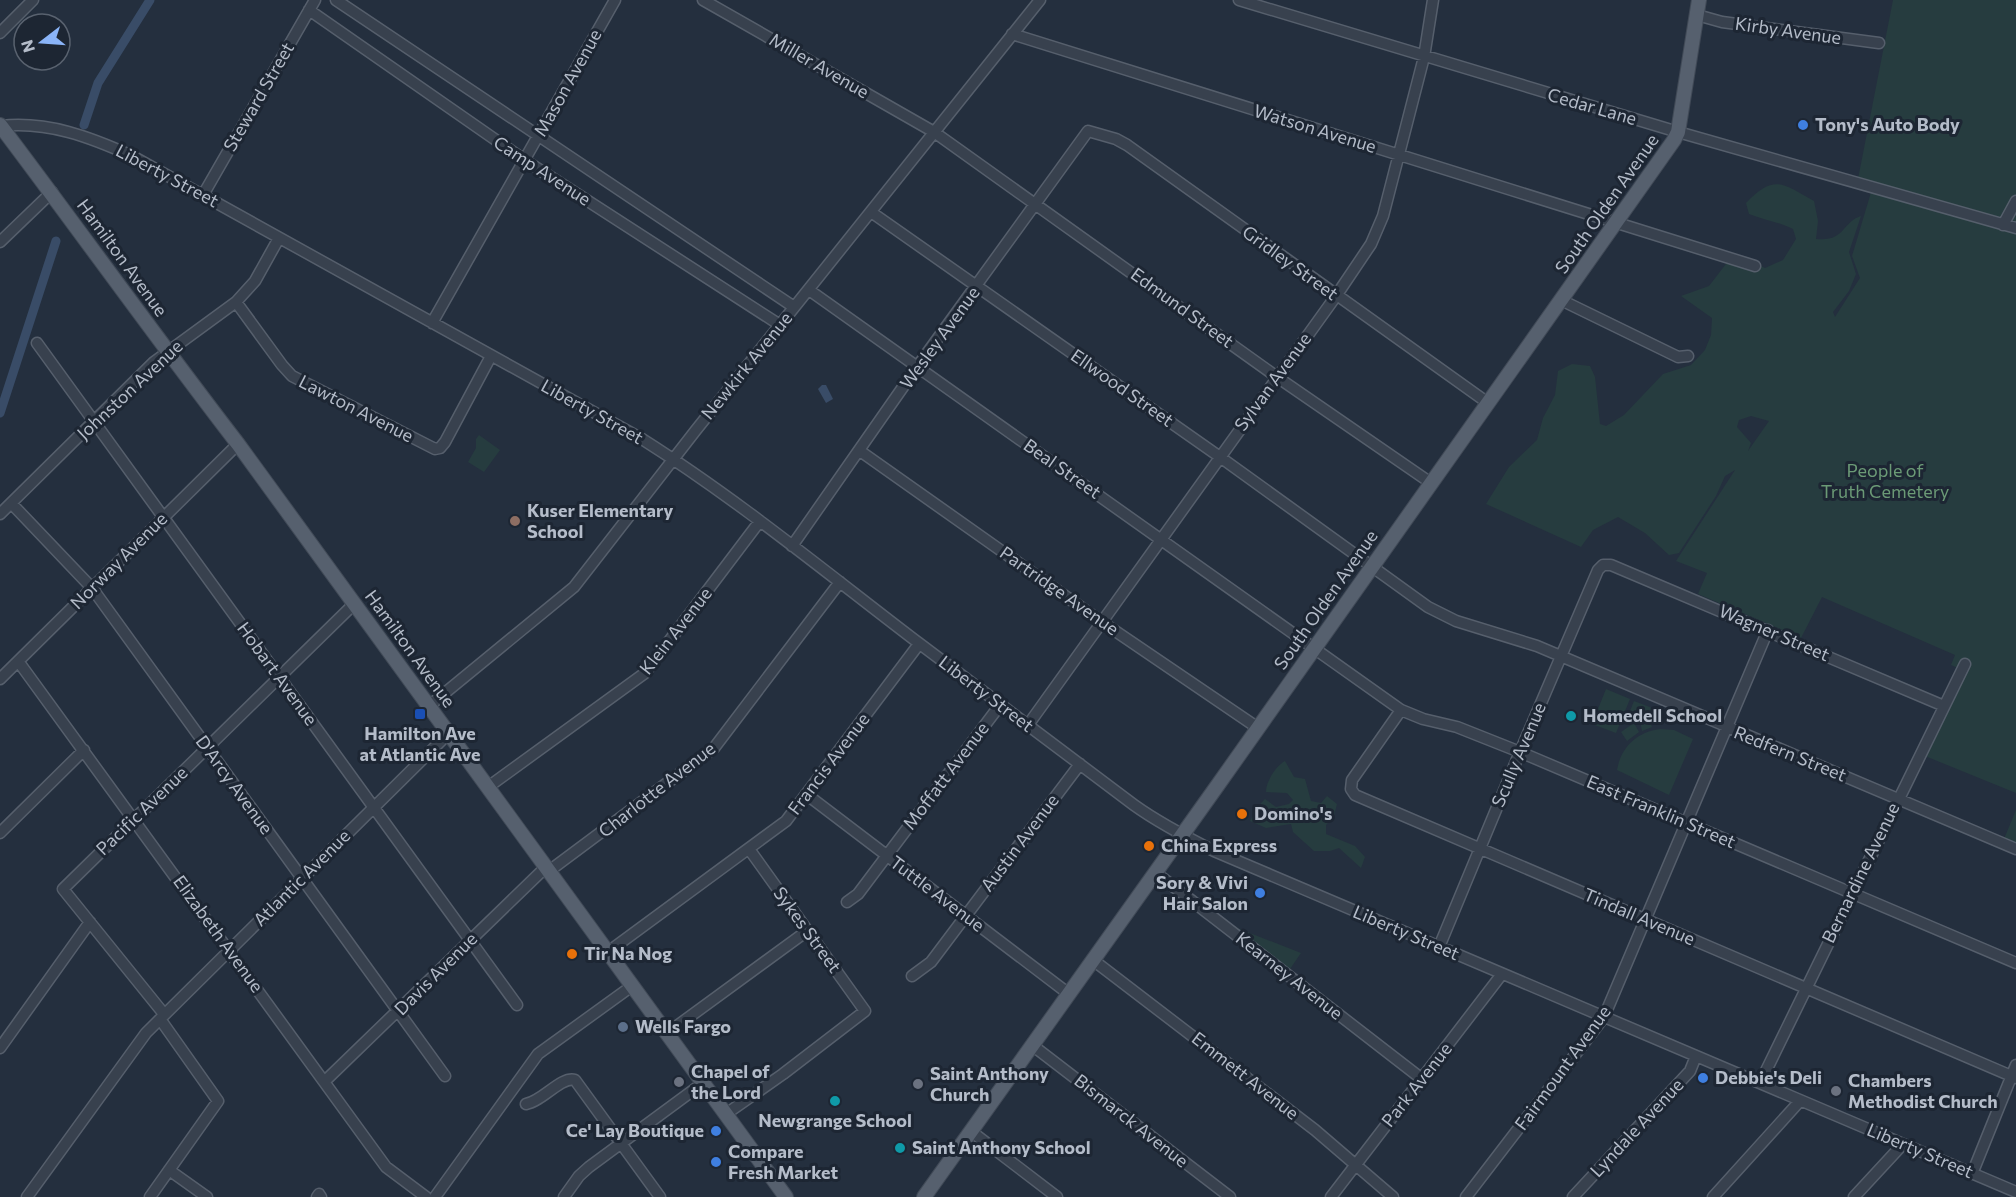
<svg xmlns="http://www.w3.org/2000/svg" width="2016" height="1197" font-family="Commissioner,sans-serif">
  <rect width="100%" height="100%" fill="#242f3e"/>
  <!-- green -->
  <path fill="#263c3f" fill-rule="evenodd" d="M1893,0h123v793l-91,-37 40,-85 -14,-6 4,-10 -133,-58 -21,41 -103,-44 9,-21 -31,-12 59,-91 -10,6 -9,20 -37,57 -10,2 -24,-22 -27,-16 -25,13 -12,17 -95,-43 23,-37 28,-27 6,-22 12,-23 3,-24 14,-7 18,2 5,11 5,47 6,2 18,-11 39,-41 28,-9 14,-15 6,-15 1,-17 -31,-22 28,-10 20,-26 23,2 13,6 18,-8 13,-21 -3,-10c-14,-7 -29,-9 -44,-15l-3,-11c29,-30 37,-19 68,-2l4,20 -2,18c29,3 26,-17 45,-23l-12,36 7,22 -7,17 -16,21 2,5 25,-39 -8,-22 20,-67 -15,-5zM1751,416l18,5 -21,30 3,-8 -14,-16 2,-7z
    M479,435l21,15 -16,22 -16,-10 8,-14v-9z
    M1606,689l24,10 -14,34 -24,-9z
    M1634,701l21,8 -4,9 -8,-4 -3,7 9,-2 3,8 -10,4 -2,-10 -12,-5z
    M1634,723l5,9 -12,9 -6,-9z
    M1660,729l14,1 19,9 -24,56 -52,-25c4,-23 20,-38 43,-41z
    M1285,761l9,16 11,2 6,22 10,2 6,-7 10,8 -3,12 -8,9v9l29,12 10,11 -4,11 -22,-20 -9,3h-16l-21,-19 -2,-8 -25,4 -16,-7 9,-16 6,-6 11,8 13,-3 4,-4 -6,-7 -21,-1c0,-11 10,-26 19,-31z
    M2016,810v34l-12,-5z
    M1232,926l69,27 -11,16z"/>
  <!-- water -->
  <path fill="#394c67" d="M822,385h4l7,14 -7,4 -8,-14z"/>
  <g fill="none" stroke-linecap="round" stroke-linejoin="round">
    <!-- canal -->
    <path stroke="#394c67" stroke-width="9" d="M84,125l14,-42 52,-83
      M0,413l56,-172"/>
    <!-- minor casing -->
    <g stroke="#565f6c" stroke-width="13">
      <path id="minor" d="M336,0l458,307
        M703,0l231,132 343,245 154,106
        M1239,0l439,132 338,96
        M309,10l217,151 254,164
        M1697,15l25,7 157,21
        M0,33l33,-33
        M1012,34l743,232
        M1,126c47,-5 89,11 131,30l510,283c98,62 186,135 278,205 71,54 143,107 214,161 25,18 52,32 80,46l802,341
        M203,195l112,-195
        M871,212l349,245 208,150 28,14 81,25 479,203
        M2003,225l13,-24
        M0,242l52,-50
        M809,290l592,420 22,9 34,8 63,25 496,211
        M1561,300l117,57 10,-1
        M236,302l46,63 10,11 143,73 5,-1 5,-6 46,-86
        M432,323l183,-323
        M37,343l480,662
        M860,451l242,171 156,106
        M11,503l81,85 353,488
        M0,514l154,-152 82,-60 19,-21 24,-43
        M792,546l125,-179 171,-236 28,8 11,6 361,258
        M18,661l368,506 40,30
        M0,679l238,-235
        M429,706l145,-119 122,-157 344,-430
        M1401,710l-49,70 -1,9 4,6 661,283
        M1028,725l308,-429 35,-52 12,-28 41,-159 9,-57
        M488,787l157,-114 115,-152
        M806,794l263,200
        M0,833l84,-83
        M549,871l165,-123 126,-166
        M1156,873l266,206
        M847,902l11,-8 142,-189
        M1439,947l81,-195 78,-182 5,-5h8l333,141
        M608,952l178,-131 133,-177
        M1093,960l222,170 78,67
        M912,976l19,-14 149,-198
        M164,1014l-101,-125 292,-286
        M666,1034l141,-103
        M1032,1045l198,152
        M0,1048l90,-126
        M325,1081l221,-214
        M1760,1083l205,-419
        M526,1104c17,-3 35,-28 49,-24l85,117
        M726,1114l57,-40 82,-63 -116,-162
        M972,1132l85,65
        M169,1170l38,27
        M1972,1174l44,-109
        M27,1197l119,-164 303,-300
        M150,1197l68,-96 -58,-82
        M317,1197l2,-3 2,3
        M435,1197l103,-143 94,-68
        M564,1197l15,-21 10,-9 114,-84
        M1331,1197l171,-223
        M1466,1197l138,-180 164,-387
        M1573,1197l117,-126 6,-15
        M1713,1197l87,-96
        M1854,1197l49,-53"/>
    </g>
    <!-- major casing -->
    <g stroke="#414a57" stroke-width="16">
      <path id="major" d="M0,125c80,106 157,214 238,319l548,753
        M924,1197l291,-408 459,-649 4,-8 21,-132"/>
    </g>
    <!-- minor -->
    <use href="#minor" stroke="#38414e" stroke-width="10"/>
    <!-- major -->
    <use href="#major" stroke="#56606e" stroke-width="14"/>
  </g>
  <!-- markers -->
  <g fill="#3f7fe0" stroke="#1d2633" stroke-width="2">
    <circle cx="1803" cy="125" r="6"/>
    <circle cx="1260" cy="893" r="6"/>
    <circle cx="1703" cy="1078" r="6"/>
    <circle cx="716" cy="1131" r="6"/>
    <circle cx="716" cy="1162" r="6"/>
  </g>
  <circle fill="#8d6e63" stroke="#1d2633" stroke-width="2" cx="515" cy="521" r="6"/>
  <rect fill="#1a4fb4" stroke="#1d2633" stroke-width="2" x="414" y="708" width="12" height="12" rx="3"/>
  <g fill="#0f9aa8" stroke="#1d2633" stroke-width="2">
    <circle cx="1571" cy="716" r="6"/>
    <circle cx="835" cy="1101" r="6"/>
    <circle cx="900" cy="1148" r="6"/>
  </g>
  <g fill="#e8710a" stroke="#1d2633" stroke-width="2">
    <circle cx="1242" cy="814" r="6"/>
    <circle cx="1149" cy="846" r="6"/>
    <circle cx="572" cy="954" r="6"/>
  </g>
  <circle fill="#5c6f8a" stroke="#1d2633" stroke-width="2" cx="623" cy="1027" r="6"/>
  <g fill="#6b7280" stroke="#1d2633" stroke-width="2">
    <circle cx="679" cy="1082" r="6"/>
    <circle cx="918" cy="1084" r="6"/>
    <circle cx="1836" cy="1091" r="6"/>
  </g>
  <g text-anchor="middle" stroke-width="6" stroke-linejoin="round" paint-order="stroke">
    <!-- street labels -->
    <g font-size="18" fill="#b4bcc9" stroke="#1d2633">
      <text transform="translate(1788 31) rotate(8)" y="6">Kirby Avenue</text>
      <text transform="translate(819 66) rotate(30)" y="6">Miller Avenue</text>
      <text transform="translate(568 83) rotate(-61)" y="6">Mason Avenue</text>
      <text transform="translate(259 97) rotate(-60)" y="6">Steward Street</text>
      <text transform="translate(1592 107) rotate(16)" y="6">Cedar Lane</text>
      <text transform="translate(1315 129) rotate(17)" y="6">Watson Avenue</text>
      <text transform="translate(542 171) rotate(33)" y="6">Camp Avenue</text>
      <text transform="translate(167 176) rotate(28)" y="6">Liberty Street</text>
      <text transform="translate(1607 204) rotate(-55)" y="6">South Olden Avenue</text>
      <text transform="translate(122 258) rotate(54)" y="6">Hamilton Avenue</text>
      <text transform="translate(1290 263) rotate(36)" y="6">Gridley Street</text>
      <text transform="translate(1182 308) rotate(36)" y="6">Edmund Street</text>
      <text transform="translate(940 338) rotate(-54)" y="6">Wesley Avenue</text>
      <text transform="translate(747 366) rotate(-51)" y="6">Newkirk Avenue</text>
      <text transform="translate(1273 382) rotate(-54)" y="6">Sylvan Avenue</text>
      <text transform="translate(1122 388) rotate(35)" y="6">Ellwood Street</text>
      <text transform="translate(130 390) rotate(-43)" y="6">Johnston Avenue</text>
      <text transform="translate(356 409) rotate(27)" y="6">Lawton Avenue</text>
      <text transform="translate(592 412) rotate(29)" y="6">Liberty Street</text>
      <text transform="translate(1062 469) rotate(35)" y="6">Beal Street</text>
      <text transform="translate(119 561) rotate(-45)" y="6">Norway Avenue</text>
      <text transform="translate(1059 591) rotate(35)" y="6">Partridge Avenue</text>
      <text transform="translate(1326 600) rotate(-55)" y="6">South Olden Avenue</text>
      <text transform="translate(676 631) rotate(-52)" y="6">Klein Avenue</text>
      <text transform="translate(1774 633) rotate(23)" y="6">Wagner Street</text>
      <text transform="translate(410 649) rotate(54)" y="6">Hamilton Avenue</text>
      <text transform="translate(277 674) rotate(54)" y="6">Hobart Avenue</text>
      <text transform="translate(986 694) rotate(37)" y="6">Liberty Street</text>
      <text transform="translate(1790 754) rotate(22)" y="6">Redfern Street</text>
      <text transform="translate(1519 755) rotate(-67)" y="6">Scully Avenue</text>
      <text transform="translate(829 764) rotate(-53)" y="6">Francis Avenue</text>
      <text transform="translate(946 776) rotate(-53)" y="6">Moffatt Avenue</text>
      <text transform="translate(234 785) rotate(54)" y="6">D'Arcy Avenue</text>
      <text transform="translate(657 790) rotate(-38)" y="6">Charlotte Avenue</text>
      <text transform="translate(142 811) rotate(-44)" y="6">Pacific Avenue</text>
      <text transform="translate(1661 812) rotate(23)" y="6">East Franklin Street</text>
      <text transform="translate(1020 843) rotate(-53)" y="6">Austin Avenue</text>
      <text transform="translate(1861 873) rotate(-64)" y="6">Bernardine Avenue</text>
      <text transform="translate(302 878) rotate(-45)" y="6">Atlantic Avenue</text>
      <text transform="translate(937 894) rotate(37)" y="6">Tuttle Avenue</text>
      <text transform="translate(1639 917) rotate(23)" y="6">Tindall Avenue</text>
      <text transform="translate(807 930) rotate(54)" y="6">Sykes Street</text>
      <text transform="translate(1406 933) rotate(23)" y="6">Liberty Street</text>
      <text transform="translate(218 934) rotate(54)" y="6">Elizabeth Avenue</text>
      <text transform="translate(436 974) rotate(-45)" y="6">Davis Avenue</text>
      <text transform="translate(1289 976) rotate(38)" y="6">Kearney Avenue</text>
      <text transform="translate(1563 1068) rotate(-54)" y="6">Fairmount Avenue</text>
      <text transform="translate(1245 1076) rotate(38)" y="6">Emmett Avenue</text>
      <text transform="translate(1417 1085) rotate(-52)" y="6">Park Avenue</text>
      <text transform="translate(1131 1121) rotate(38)" y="6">Bismarck Avenue</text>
      <text transform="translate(1637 1128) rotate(-47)" y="6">Lyndale Avenue</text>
      <text transform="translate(1920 1151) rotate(23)" y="6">Liberty Street</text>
    </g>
    <!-- poi labels -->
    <g font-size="18" font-weight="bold" fill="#b4bcc9" stroke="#1d2633" text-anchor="start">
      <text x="1815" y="131">Tony's Auto Body</text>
      <text x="527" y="517">Kuser Elementary<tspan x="527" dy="21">School</tspan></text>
      <text x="1583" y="722">Homedell School</text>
      <text x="420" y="740" text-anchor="middle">Hamilton Ave<tspan x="420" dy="21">at Atlantic Ave</tspan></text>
      <text x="1254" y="820">Domino's</text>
      <text x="1161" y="852">China Express</text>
      <text x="1248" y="889" text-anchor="end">Sory &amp; Vivi<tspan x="1248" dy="21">Hair Salon</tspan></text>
      <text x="584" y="960">Tir Na Nog</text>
      <text x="635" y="1033">Wells Fargo</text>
      <text x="691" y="1078">Chapel of<tspan x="691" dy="21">the Lord</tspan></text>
      <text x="930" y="1080">Saint Anthony<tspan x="930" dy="21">Church</tspan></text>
      <text x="1715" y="1084">Debbie's Deli</text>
      <text x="1848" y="1087">Chambers<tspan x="1848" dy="21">Methodist Church</tspan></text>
      <text x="835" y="1127" text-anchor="middle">Newgrange School</text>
      <text x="704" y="1137" text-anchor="end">Ce' Lay Boutique</text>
      <text x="912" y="1154">Saint Anthony School</text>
      <text x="728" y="1158">Compare<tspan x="728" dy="21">Fresh Market</tspan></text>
    </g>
    <!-- park labels -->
    <g font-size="18" fill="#6b9a76" stroke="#1d2633">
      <text x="1885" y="477">People of<tspan x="1885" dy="21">Truth Cemetery</tspan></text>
    </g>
  </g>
  <!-- north arrow -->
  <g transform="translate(42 42) rotate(253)"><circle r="28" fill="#1d2633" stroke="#59626f" stroke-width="1.5"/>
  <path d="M0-4.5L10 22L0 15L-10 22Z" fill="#8ab4f8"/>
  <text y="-9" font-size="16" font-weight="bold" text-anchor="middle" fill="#b4bcc9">N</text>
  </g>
</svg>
